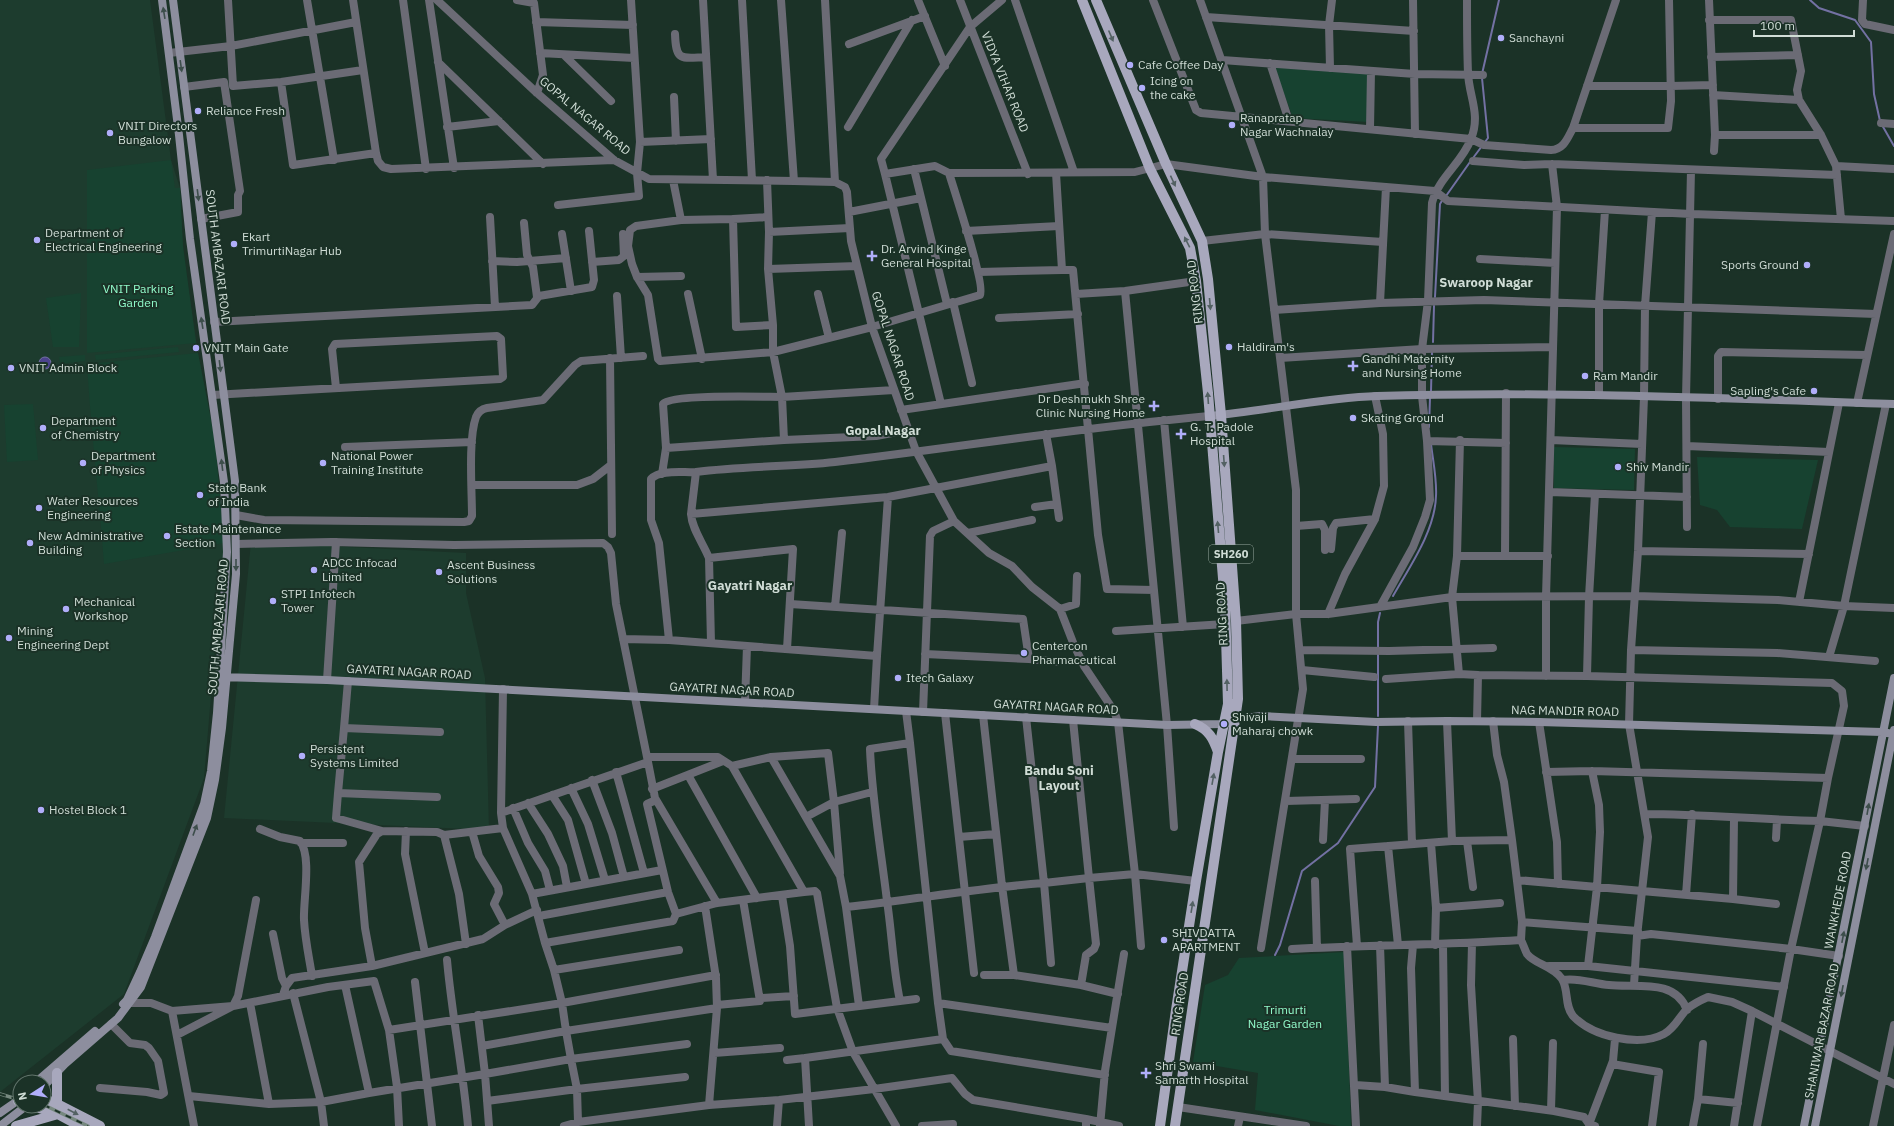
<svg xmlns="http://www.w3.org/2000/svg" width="1894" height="1126" font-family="'IBM Plex Sans',sans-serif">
  <rect width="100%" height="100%" fill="#1b3227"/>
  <!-- built -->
  <path fill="#1d3c2e" d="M0,0h150l21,160 9,28 3,64 15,101 17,88 9,102 -20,235 -80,216 -124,98z
    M251,542l215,11v40l19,85 4,152 -265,-12z"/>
  <!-- green -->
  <path fill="#174230" d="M1274,67l94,6 1,49 -76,-4z
    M171,160l4,28h5l3,58 13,97 -109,10v-183z
    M81,293l-2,54h-26l-7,-49z
    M178,347l1,5 -83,8 -1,-5z
    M198,353l17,88 9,102 -120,21c-5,-67 -13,-133 -17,-200z
    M83,355h2v6l-25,3 -1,-7z
    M33,404l5,56 -31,2 -3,-57z
    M1554,447l81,2 -1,41 -80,-2z
    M1697,457l121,3 -16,69 -72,-2 -13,-17 -17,-5z
    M1345,952l6,174h-12l-84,-16 3,-37 -65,-11 12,-77 23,-10 11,-17z"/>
  <!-- water -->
  <path fill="#4b438d" stroke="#7371a3" d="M39 363a6 6 0 1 1 12 0a6 6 0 1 1-12 0Z"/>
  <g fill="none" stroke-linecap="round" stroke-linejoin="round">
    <!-- stream -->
    <path stroke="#7371a3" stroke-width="2" d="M1810,0l9,8 36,12 16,22 3,52 6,27
      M1482,74l17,-74
      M1482,78l6,60 -3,4
      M1882,125l12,21
      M1473,158l9,-12
      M1446,196l24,-34
      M1435,297l5,-93 3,-5
      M1433,342l1,-36
      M1431,391l1,-39
      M1429,427l1,-29
      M1393,596c17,-30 42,-65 43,-100 1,-17 -3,-35 -5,-52
      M1378,649v-27l2,-9
      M1378,653v63
      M1275,955l5,-10 22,-74 36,-28 37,-56 3,-61"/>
    <!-- street -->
    <path stroke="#6b6b75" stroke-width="8" d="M228,0l5,86 48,-4 82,-12
      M307,0l27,160
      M353,0l23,153 2,8 5,6 8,2 223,-9
      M403,0l23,169
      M429,0l25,168
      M437,0l100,93 77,67 35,19 145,2 41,1 10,5 2,5 4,49 21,86 44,124 38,70 35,32 23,13 20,21 28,22 14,36 10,21 30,45 4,11 17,152 -46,4 -16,-158
      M517,0l17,3 9,72 -6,18
      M631,0l9,142
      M703,0l10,180
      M742,0l10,180
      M781,0l13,181
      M825,0l10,182
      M918,0l27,66
      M960,0l68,174
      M1002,0l-32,27 -89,132 4,15 50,-8 14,7 186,-1 31,-8 97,13 172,14 13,10 243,13 203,7
      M1015,0l59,172
      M1153,0l43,110 5,3 270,26 13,6 67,5c13,-1 16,-11 22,-22l43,-128
      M1200,0l63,177 2,57 31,256v124l7,75 -42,259
      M1413,0l2,134
      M1709,0l6,135 -1,16
      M1863,0l-1,20 3,4 29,6
      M1206,17l208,14
      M1709,20h82l10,51 -4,19 2,10
      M536,22l97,3
      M675,34c1,28 6,24 31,23
      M849,44l76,-28
      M169,53l62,-7 125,-24
      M540,53l94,5
      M565,56l46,45
      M1711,57l87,-2
      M1222,60l193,14 68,1
      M438,62l105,102
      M1270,63l19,58
      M1330,68l-1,-43 3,-25
      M281,82l12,83 83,-12
      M1587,86h84l42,-1
      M184,87l40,-5 16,109 -2,4v17l-37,7
      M1713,95l86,5 22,35 15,31 5,53
      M674,97l2,44
      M1881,123l13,1
      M447,127l52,-6
      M848,127l64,-107
      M1573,128h95l3,-27 -2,-101
      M1370,129l1,-58
      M1715,135h106
      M1473,161l51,4 28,-1 285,11
      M1836,166l58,3
      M914,169l33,135
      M1056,173l6,97h11l25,265 9,54 47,1
      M885,174l56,230
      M673,180l8,40
      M767,180l2,52 81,-4
      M558,205l81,-9 -2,-23 3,-31 71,-3
      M849,212l72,-14
      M490,217l5,90
      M733,219l35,-2
      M524,223l3,32 6,12 4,30
      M966,231l93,-5
      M769,232l-1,37 5,56v27l9,45 112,-7
      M562,234l9,57
      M1202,241l63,-7 118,8
      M1480,259l75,4
      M492,261l25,1 49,-4
      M592,262l27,-2 5,-4 -1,-22
      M768,269l89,-3
      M979,272l83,-2
      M637,277l44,-1
      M1125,291l42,434 7,102
      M688,294l14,65
      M818,294l11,44
      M1076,294l49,-3 71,-10
      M617,296l4,62
      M953,302l19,81
      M1380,303l6,-116
      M1274,310l106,-7 104,-3 392,14
      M999,318l79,-4
      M214,322l318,-17 7,-9 53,-9 2,-7 -5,-49
      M773,325l-37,2 -3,-108 -52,1 -45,6 -6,4 -2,16 4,18 5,13 11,18 10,64 2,2 113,-9 99,-25 108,-32c6,-9 -26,-105 -31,-122
      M610,358l2,176
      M1280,358l142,-9 130,-2
      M213,395l287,-16 3,-2 -2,-38 -4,-3 -162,8 -3,5 4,39
      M1599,395v-91l6,-94
      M1718,399v-43l3,-4 146,3
      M1857,403l37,-169
      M901,410l178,-26h6
      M1164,420l19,207
      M784,440l-2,-43c-18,0 -111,-3 -119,7l3,44 118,-8 92,-4 32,-6
      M1460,440l-3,116 -5,41 7,77 19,1 -1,46
      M1551,440l91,4
      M1427,441l79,2
      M1687,446l142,6
      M345,447l127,-5
      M1052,466l7,52
      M696,472c46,-6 93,-5 139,-10 125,-15 249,-35 374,-46
      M662,474l4,-26
      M472,485h105l16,-6 18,-14
      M1550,492l137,5
      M1035,507l22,-3
      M691,514c1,15 12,29 18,44l84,-9 -6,100
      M236,515l28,5 200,2 5,-1 3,-5c0,-25 -4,-77 4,-99 2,-5 6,-8 11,-9l56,-8 32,-35 6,-4 62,-5
      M1296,526l26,-2 3,6v20
      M1687,527l-1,-129 5,-228
      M968,533l64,-13
      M236,544l96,-2 122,3 149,-2 5,4 3,6 5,51 31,153h71l14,9 39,-9 69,119 6,31c66,-7 132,-19 198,-24l7,80
      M1331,549l2,-21 3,-5 39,-4
      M1638,551l171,3
      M1457,556h91
      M1505,556l1,-163
      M709,558l2,85
      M1799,602l40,-199
      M790,604l233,15 6,40 -104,-5
      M1381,605l32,-58 12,-30 5,-17 -3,-59 -5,-45v-47l6,-48 4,-98c6,-25 30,-40 39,-64 10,-25 -2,-42 -3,-66 -1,-24 -1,-49 -1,-73
      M835,607l7,-74
      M1060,609l16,-5 1,-28
      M1328,614l17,-40 30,-55 9,-33 -1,-52 -8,-38
      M1236,621l60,-7h32l124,-17 183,-1 143,4 66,6 50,2
      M1116,631l109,-7
      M623,639l46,1 208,16 11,-159
      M669,640l-10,-97 -8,-23v-41c9,-10 33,-6 45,-7l-5,42 197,-17 164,-31 -6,-32
      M1300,650l89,1 104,-3
      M1631,650l146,3 98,8
      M1829,657l15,-51 42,-202
      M1029,659l31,3
      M1302,670l72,7
      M1478,675l109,1 2,-79 6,-103
      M1546,676v-79l11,-390 -5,-43
      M1587,676l245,7 10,8 2,15 -16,72
      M1386,679l73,-5
      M327,680l9,-138
      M348,681l-4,47 96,4
      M745,702l2,-56
      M874,709l3,-53
      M906,711l4,32
      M923,712l7,-176 3,-5 21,-10
      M945,713l29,260
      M983,715l19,171 12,89 67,10 5,-30 8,-6 2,-5 -7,-66 -45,5 -18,-166
      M1408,721l4,123
      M1447,721l5,120
      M1539,722l18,120 1,42
      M344,728l-6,65 99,4
      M771,757l57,-4 6,49 6,71
      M1292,759h69
      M648,762l7,36 62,105
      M732,766l72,126 11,-1 2,2 20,115 16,44 43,74
      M616,772l28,101
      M1546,772l46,-1 236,7 -8,43 45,5
      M688,775l69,123
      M592,780l20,53 12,44
      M571,788l17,36 17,56
      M652,789l71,-28
      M338,793l-2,25 46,13
      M552,795l16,25 18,64
      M656,800l-9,4 21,88 8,22
      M1286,801l70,-2
      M528,803l20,31 15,32 4,21
      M513,808l15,35 17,28 5,19
      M501,813l2,-124
      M1645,814c59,0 117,6 175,7l-29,128 48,7
      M806,817l28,-15 38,-10
      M1734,818l-1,81 43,5
      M260,829l20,8 20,4c12,15 3,60 4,79 1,19 5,37 8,56
      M406,831l-1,23 20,99
      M444,835l59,-7
      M473,835l6,21 19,31 1,6 -5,11 11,21
      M959,837l37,-3
      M1776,838l1,-18
      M1323,840l2,-40
      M1512,840l10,82 -1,18
      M1467,841l6,46
      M301,843h42
      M1431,843l5,65 -1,37
      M1388,846l10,99
      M1517,880l216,19
      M1315,881l2,67
      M532,894l130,-24
      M1686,895l6,-81
      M782,896l8,50 5,68 121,-15
      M705,906l11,72 1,30 -8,97
      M846,907l13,99
      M1436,908l64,-5
      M539,916l129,-24
      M1522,922l116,9
      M273,934l9,44 4,8
      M1637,936l14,-2 140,15 -34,177
      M545,943l-13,-49 -29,-66 -2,-15 147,-51 -1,-5
      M1472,943l-1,42 7,117 -1,24
      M1380,945l5,142 30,5 -4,-124 2,-23
      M1443,945l2,151
      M1141,946l-6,-72 61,7
      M1347,946l9,180
      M1357,946l-7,-97 102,-8 60,-1 -8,-58 -7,-27 -4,-34
      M1292,949c76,-4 153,-4 229,-9 2,4 4,10 6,14 9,11 25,11 35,25 7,11 2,26 11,37 20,21 66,31 91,18 11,-6 15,-17 23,-25 6,-5 14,-9 21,-12l24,5 20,9
      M447,960c5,56 16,110 21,166
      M372,966l-7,-38 -6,-66 18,-28 5,-3 55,1 7,3 15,59 7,50
      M1549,966h39l196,21
      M1588,966l9,-79 3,-55 -1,-27 -7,-34
      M554,970l-9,-27 128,-22 3,-7 41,-11 87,-11
      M984,975h30
      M1563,980c15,-3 31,4 46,5 27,3 66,-7 78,25
      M415,982l17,144
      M1081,985l37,9
      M1634,985l3,-49 11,-99 -19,-113 2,-74 7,-99 6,-154 1,-91 7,-94
      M293,993l28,109 48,-9 -24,-108
      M283,995l3,-9 6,-8 80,-12 111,-27 22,-14 32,-15
      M760,998l34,-2
      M127,1000l4,3h20l21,8 61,-5 95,-19 46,-6 15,49 173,-27 -8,-33 125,-20
      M900,1001c-7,-33 -8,-67 -13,-100 -6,-51 -15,-101 -17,-152l40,-6 28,260 5,36 8,12 154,24
      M938,1003l174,25
      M717,1005l43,-4 -17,-101
      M172,1011l22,115
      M478,1015l7,59 86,-15 6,30 -90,12
      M389,1030l8,57 2,39
      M177,1035l56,-29 5,-10 18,-96
      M1513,1039l2,67
      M687,1044l-116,15 -5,-28 151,-23
      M482,1046l84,-15 -4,-28 154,-28
      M714,1053l66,-5
      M787,1060l18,-2
      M1612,1064l47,8 -7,54
      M1355,1085l30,2
      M100,1088l47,4 14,3 3,-2 -6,-32 -9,-13 -4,-3 -15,-2 -19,-19
      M1415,1092l139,19 30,6 5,7 6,2
      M369,1093l116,-19 4,52
      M189,1096l80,8 -19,-101
      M1698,1099l5,-55
      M269,1104l52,-2 3,24
      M1178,1107l128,19
      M1551,1110l2,-67
      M1086,1119l33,7
      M578,1122l-1,-33 108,-12
      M1589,1124l24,-63 2,-22
      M564,1126l14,-4 131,-17 70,-5 95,-11 78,-11 13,16 8,6 113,19v7
      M777,1126l2,-26
      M809,1126l-4,-68 138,-19
      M922,1126l31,-2
      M1100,1126l5,-55 19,-117
      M1238,1126l2,-9
      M1693,1126l5,-27 40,4
      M1734,1126l18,-115 142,73
      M1873,1126l21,-101"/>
    <!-- secondary -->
    <path stroke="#8d8e9e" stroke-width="8" d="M1209,416c56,-5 112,-18 168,-20 172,-5 345,2 517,8
      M219,677l108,3 840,45 57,-1 12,-5 25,-3 115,6 71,-1 92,1 343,10 11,2
      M123,1004l4,-4 13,-28 15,-35 49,-133 7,-33 6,-58 10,-161 -3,-70 -34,-243 -11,-104 -17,-135
      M36,1082l59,-51
      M44,1086l21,-22 53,-46 23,-31 66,-169 8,-38 7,-52 14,-154 -1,-93 -62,-481
      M0,1113l20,-14
      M0,1126l26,-20
      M1804,1126l90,-448
      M1815,1126l79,-396"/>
    <!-- primary -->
    <path stroke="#a8a8bd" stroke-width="10" d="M1082,0l68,169 40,79 6,33 12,112 17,210 3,101 -10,48 -22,129 -20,129 -16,116
      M1096,0l70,164 36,77 6,38 13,136 15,206 2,78 -63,427
      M1195,724c14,6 18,14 23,28
      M57,1073v31
      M44,1099l13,5 43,22
      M18,1101h2
      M33,1106l25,8 22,12
      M16,1126l42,-12"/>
    <!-- rail casing -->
    <g stroke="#76887f" stroke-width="3.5">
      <path id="rail" d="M0,1094l20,6
        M44,1105l44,21"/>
    </g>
    <!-- rail -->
    <use href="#rail" stroke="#1b3227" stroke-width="2" stroke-dasharray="6" stroke-linecap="butt"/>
  </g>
  <!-- one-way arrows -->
  <defs><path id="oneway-solid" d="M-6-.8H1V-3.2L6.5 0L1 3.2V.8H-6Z"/></defs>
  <g fill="#3d4e4b">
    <use href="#oneway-solid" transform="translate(164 13) rotate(-99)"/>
    <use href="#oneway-solid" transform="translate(181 66) rotate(82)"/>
    <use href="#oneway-solid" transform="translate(198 195) rotate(83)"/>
    <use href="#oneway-solid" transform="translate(202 323) rotate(-99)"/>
    <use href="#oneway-solid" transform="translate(220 366) rotate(83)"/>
    <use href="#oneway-solid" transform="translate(222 465) rotate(-97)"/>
    <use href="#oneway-solid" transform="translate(236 565) rotate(90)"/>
    <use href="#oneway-solid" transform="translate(1868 809) rotate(-80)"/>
    <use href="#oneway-solid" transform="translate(195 830) rotate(-70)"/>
    <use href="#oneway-solid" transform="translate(1867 864) rotate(101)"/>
    <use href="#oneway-solid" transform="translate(1843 937) rotate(-79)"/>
    <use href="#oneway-solid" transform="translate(1842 991) rotate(101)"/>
  </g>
  <g fill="#536163">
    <use href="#oneway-solid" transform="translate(1111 36) rotate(67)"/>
    <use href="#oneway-solid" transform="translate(1173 181) rotate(65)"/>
    <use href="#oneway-solid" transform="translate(1187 242) rotate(-117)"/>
    <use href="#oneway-solid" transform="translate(1210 304) rotate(85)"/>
    <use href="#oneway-solid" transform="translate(1208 398) rotate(-94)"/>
    <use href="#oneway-solid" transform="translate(1224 461) rotate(86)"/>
    <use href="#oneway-solid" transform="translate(1218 527) rotate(-95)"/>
    <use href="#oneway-solid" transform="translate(1227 685) rotate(-91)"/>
    <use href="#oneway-solid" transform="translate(1213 779) rotate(-80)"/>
    <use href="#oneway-solid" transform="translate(1192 907) rotate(-81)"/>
    <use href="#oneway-solid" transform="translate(73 1112) rotate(27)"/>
  </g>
  <!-- markers -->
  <g fill="#b0aefa" stroke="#1b3227" stroke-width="1.5">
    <circle cx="1501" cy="38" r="4"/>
    <circle cx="1130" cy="65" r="4"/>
    <circle cx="1142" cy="88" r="4"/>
    <circle cx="198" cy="111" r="4"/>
    <circle cx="1232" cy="125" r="4"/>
    <circle cx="110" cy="133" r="4"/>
    <circle cx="37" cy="240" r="4"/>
    <circle cx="234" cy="244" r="4"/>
    <path d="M870 250h4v4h4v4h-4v4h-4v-4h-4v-4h4z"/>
    <circle cx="1807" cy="265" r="4"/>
    <circle cx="1229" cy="347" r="4"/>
    <circle cx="196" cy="348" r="4"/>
    <path d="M1351 360h4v4h4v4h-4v4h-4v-4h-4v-4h4z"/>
    <circle cx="11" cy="368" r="4"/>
    <circle cx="1585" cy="376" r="4"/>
    <circle cx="1814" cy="391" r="4"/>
    <path d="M1152 400h4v4h4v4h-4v4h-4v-4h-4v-4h4z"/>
    <circle cx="1353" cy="418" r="4"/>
    <circle cx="43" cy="428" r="4"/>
    <path d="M1179 428h4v4h4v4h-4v4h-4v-4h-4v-4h4z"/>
    <circle cx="83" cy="463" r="4"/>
    <circle cx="323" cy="463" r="4"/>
    <circle cx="1618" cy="467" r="4"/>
    <circle cx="200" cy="495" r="4"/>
    <circle cx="39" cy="508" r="4"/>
    <circle cx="167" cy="536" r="4"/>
    <circle cx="30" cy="543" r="4"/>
    <circle cx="314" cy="570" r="4"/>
    <circle cx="439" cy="572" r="4"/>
    <circle cx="273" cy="601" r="4"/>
    <circle cx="66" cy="609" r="4"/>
    <circle cx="9" cy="638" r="4"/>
    <circle cx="1024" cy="653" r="4"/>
    <circle cx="898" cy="678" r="4"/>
    <circle cx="1224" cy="724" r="4"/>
    <circle cx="302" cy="756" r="4"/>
    <circle cx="41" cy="810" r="4"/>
    <circle cx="1164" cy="940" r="4"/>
    <path d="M1144 1067h4v4h4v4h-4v4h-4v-4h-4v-4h4z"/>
  </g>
  <g text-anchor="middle" stroke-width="4" stroke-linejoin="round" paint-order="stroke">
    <!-- shield labels -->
    <rect fill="#1b3227" stroke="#9aaaa2" stroke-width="1" x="1209" y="545" width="44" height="18" rx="3"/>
    <g font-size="11" font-weight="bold" fill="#d0ddd6">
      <text x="1231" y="558">SH260</text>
    </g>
    <!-- poi labels -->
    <g font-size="12" fill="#d0ddd6" stroke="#1b3227" text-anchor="start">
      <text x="1509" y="42">Sanchayni</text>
      <text x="1138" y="69">Cafe Coffee Day</text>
      <text x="1150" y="85">Icing on<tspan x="1150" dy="14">the cake</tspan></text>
      <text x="206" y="115">Reliance Fresh</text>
      <text x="1240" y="122">Ranapratap<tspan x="1240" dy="14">Nagar Wachnalay</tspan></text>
      <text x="118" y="130">VNIT Directors<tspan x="118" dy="14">Bungalow</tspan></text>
      <text x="45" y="237">Department of<tspan x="45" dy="14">Electrical Engineering</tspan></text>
      <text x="242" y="241">Ekart<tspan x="242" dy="14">TrimurtiNagar Hub</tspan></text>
      <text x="881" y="253">Dr. Arvind Kinge<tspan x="881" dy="14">General Hospital</tspan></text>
      <text x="1799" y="269" text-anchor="end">Sports Ground</text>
      <text x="1237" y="351">Haldiram's</text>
      <text x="204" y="352">VNIT Main Gate</text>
      <text x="1362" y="363">Gandhi Maternity<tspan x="1362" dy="14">and Nursing Home</tspan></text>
      <text x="19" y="372">VNIT Admin Block</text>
      <text x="1593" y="380">Ram Mandir</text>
      <text x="1806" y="395" text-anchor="end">Sapling's Cafe</text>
      <text x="1145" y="403" text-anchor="end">Dr Deshmukh Shree<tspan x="1145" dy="14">Clinic Nursing Home</tspan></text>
      <text x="1361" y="422">Skating Ground</text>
      <text x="51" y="425">Department<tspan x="51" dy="14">of Chemistry</tspan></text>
      <text x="1190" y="431">G. T. Padole<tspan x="1190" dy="14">Hospital</tspan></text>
      <text x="91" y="460">Department<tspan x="91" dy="14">of Physics</tspan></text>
      <text x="331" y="460">National Power<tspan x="331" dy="14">Training Institute</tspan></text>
      <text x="1626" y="471">Shiv Mandir</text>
      <text x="208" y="492">State Bank<tspan x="208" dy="14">of India</tspan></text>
      <text x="47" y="505">Water Resources<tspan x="47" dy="14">Engineering</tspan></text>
      <text x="175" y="533">Estate Maintenance<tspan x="175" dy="14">Section</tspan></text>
      <text x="38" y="540">New Administrative<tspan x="38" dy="14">Building</tspan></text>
      <text x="322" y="567">ADCC Infocad<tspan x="322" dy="14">Limited</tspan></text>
      <text x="447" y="569">Ascent Business<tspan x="447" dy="14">Solutions</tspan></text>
      <text x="281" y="598">STPI Infotech<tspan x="281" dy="14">Tower</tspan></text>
      <text x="74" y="606">Mechanical<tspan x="74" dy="14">Workshop</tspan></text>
      <text x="17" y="635">Mining<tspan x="17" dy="14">Engineering Dept</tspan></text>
      <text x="1032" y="650">Centercon<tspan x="1032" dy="14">Pharmaceutical</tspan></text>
      <text x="906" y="682">Itech Galaxy</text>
      <text x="1232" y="721">Shivaji<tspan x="1232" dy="14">Maharaj chowk</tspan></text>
      <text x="310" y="753">Persistent<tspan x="310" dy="14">Systems Limited</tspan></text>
      <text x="49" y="814">Hostel Block 1</text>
      <text x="1172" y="937">SHIVDATTA<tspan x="1172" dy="14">APARTMENT</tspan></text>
      <text x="1155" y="1070">Shri Swami<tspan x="1155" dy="14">Samarth Hospital</tspan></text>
    </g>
    <!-- street labels -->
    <g font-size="12" fill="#d0ddd6" stroke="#1b3227">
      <text transform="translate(1005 82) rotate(68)" y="4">VIDYA VIHAR ROAD</text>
      <text transform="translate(585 116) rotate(40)" y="4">GOPAL NAGAR ROAD</text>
      <text transform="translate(218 257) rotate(83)" y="4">SOUTH AMBAZARI ROAD</text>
      <text transform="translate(1195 292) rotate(-97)" y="4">RING ROAD</text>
      <text transform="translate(893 346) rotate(72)" y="4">GOPAL NAGAR ROAD</text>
      <text transform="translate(1222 614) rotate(-93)" y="4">RING ROAD</text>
      <text transform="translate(218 627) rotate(-85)" y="4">SOUTH AMBAZARI ROAD</text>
      <text transform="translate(409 672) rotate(3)" y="4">GAYATRI NAGAR ROAD</text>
      <text transform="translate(732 690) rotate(3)" y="4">GAYATRI NAGAR ROAD</text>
      <text transform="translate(1056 707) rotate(3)" y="4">GAYATRI NAGAR ROAD</text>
      <text transform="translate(1565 711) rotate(1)" y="4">NAG MANDIR ROAD</text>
      <text transform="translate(1838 900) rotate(-79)" y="4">WANKHEDE ROAD</text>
      <text transform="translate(1180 1004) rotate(-82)" y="4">RING ROAD</text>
      <text transform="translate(1822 1031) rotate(-79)" y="4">SHANIWAR BAZAR ROAD</text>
    </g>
    <!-- park labels -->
    <g font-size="12" fill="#91faca" stroke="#1b3227">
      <text x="138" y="293">VNIT Parking<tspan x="138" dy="14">Garden</tspan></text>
      <text x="1285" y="1014">Trimurti<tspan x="1285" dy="14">Nagar Garden</tspan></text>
    </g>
    <!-- neighbourhood labels -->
    <g font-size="13" font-weight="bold" fill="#d0ddd6" stroke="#1b3227">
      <text x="1486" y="287">Swaroop Nagar</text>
      <text x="883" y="435">Gopal Nagar</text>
      <text x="750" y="590">Gayatri Nagar</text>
      <text x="1059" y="775">Bandu Soni<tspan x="1059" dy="15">Layout</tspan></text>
    </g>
  </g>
  <!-- north arrow -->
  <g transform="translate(32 1094) rotate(258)"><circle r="19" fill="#1b3227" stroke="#63766d"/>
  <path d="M0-3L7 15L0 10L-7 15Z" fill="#b0aefa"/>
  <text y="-6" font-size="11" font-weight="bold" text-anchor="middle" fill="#d0ddd6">N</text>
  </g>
  <!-- scale -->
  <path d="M1754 30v6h100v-6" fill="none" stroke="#d0ddd6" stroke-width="2"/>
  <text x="1760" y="30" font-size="12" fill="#d0ddd6" stroke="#1b3227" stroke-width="3" paint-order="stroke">100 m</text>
</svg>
